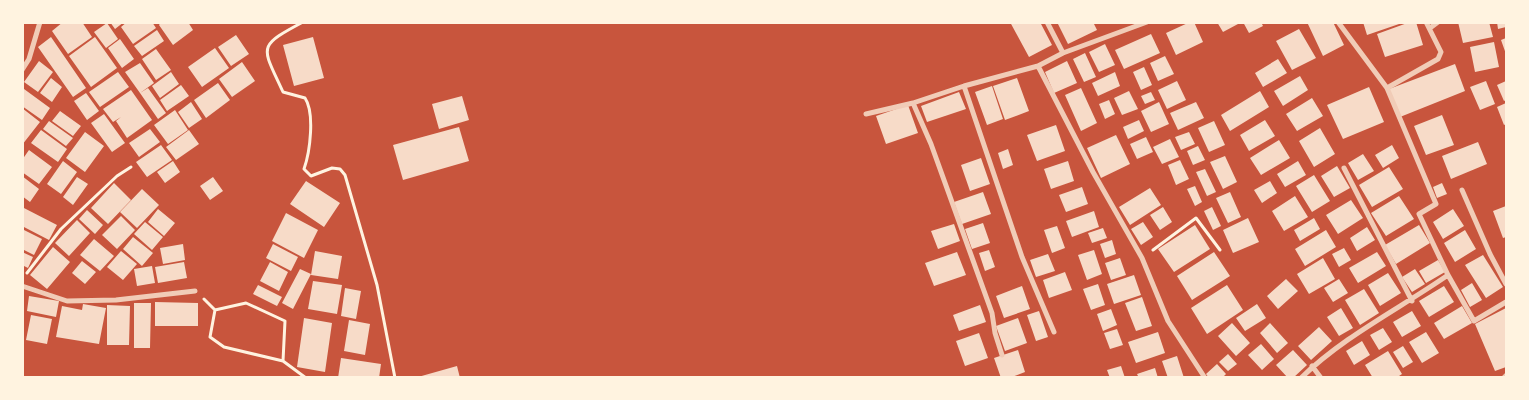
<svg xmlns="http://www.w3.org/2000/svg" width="1529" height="400" font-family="'Sofia Sans Condensed',sans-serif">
  <rect width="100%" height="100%" fill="#c8553d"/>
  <!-- building -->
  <path fill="#f7dbc8" d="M63,22h19l10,15 -24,17 -16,-23z
    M110,22h14l-9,7z
    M127,22h25l4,6 -23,16 -12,-17z
    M161,22h27l5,8 -20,15 -14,-20z
    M1010,22h30l12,23 -23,12z
    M1057,22h36l4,8 -29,14z
    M1190,22h4l9,20 -27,13 -10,-22z
    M1217,22h20l1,2 -15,8z
    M1243,22h18l2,4 -14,7z
    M1307,22h26l11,23 -21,11z
    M1363,22h39v1l-35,12z
    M1410,22h6l7,23 -38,12 -8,-23z
    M1458,22h31l4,15 -30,6z
    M1497,22h9v5l-8,2z
    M107,23l11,16 -12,9 -12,-16z
    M1299,29l17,29 -24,12 -16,-29z
    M157,30l7,11 -22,15 -8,-10z
    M1151,34l9,19 -36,16 -9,-19z
    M236,35l13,19 -18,12 -13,-19z
    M51,37l35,51 -13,9 -35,-50z
    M95,37l22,31 -26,19 -22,-31z
    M313,37l11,41 -30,8 -11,-41z
    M1506,38v16l-5,-14z
    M120,39l14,20 -12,9 -14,-20z
    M1494,42l5,25 -24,5 -5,-25z
    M1105,44l10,21 -16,7 -10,-20z
    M215,48l14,20 -27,19 -14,-20z
    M156,49l15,21 -15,10 -14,-21z
    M1085,53l11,24 -12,5 -11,-23z
    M1165,56l9,18 -16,7 -8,-18z
    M1278,59l9,14 -24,14 -8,-14z
    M39,61l14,11 -15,20 -14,-10z
    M1067,61l10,22 -23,10 -9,-21z
    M242,62l13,19 -23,16 -13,-18z
    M140,63l14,20 -14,10 -15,-21z
    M1455,64l10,27 -65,26 -11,-28z
    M1144,67l8,18 -11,5 -8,-18z
    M118,72l11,15 -29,20 -11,-15z
    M171,72l8,12 -19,14 -8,-12z
    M1115,72l5,14 -22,10 -6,-13z
    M1300,76l8,14 -25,16 -9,-15z
    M51,78l11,9 -10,15 -12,-9z
    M1017,78l12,33 -24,9 -12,-34z
    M1177,81l9,19 -19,9 -9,-19z
    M1486,81l9,23 -15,6 -10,-23z
    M1506,81v19l-2,1 -7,-16z
    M218,83l12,17 -24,18 -12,-18z
    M181,85l8,11 -22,15 -7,-11z
    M992,86l11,33 -16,6 -12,-33z
    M1369,87l15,35 -41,17 -16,-34z
    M148,88l18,25 -8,6 -18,-26z
    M1081,88l16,35 -16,8 -16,-36z
    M24,89l26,19 -8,12 -20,-14z
    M131,90l21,30 -25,18 -11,-17 5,-4 -8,5 -10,-13z
    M1129,91l9,18 -16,6 -8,-17z
    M1260,91l9,16 -39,24 -9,-16z
    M959,92l7,17 -39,13 -6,-16z
    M1151,92l4,8 -10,4 -4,-8z
    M86,93l13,18 -12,9 -13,-19z
    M462,96l7,24 -30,9 -7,-25z
    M1312,98l11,18 -26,15 -11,-17z
    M1109,100l6,14 -10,5 -6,-15z
    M191,102l11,17 -13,9 -11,-16z
    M1159,102l10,22 -18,8 -10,-21z
    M1196,102l8,16 -26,12 -8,-17z
    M1506,103v21l-2,1 -7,-18z
    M908,105l10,28 -32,11 -10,-28z
    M22,108l18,14 -18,23z
    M175,110l13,20 -20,14 -14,-19z
    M60,111l21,15 -8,10 -21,-15z
    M104,114l21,29 -13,9 -21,-29z
    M1442,115l12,30 -28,10 -12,-29z
    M1139,120l5,11 -16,8 -5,-12z
    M1265,120l10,16 -26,15 -9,-16z
    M49,121l24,17 -7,8 -23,-17z
    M1214,121l11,24 -16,7 -11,-24z
    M1056,125l9,26 -28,10 -10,-26z
    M459,127l10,34 -66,19 -10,-35z
    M1320,128l15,26 -21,13 -15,-26z
    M150,129l10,13 -21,15 -10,-14z
    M41,130l26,19 -9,13 -27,-19z
    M189,130l10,14 -23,16 -10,-13z
    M85,132l19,14 -19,26 -19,-14z
    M1189,132l6,12 -14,6 -6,-13z
    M1116,135l14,29 -29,14 -14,-30z
    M1146,137l7,15 -16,7 -7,-15z
    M1170,139l9,18 -17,7 -9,-17z
    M1279,140l11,18 -29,17 -11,-17z
    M1478,142l9,22 -36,15 -9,-23z
    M161,145l11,15 -25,17 -11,-15z
    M1392,145l7,13 -16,10 -8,-13z
    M1198,146l7,14 -12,5 -6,-14z
    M1008,149l5,16 -10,4 -5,-16z
    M29,150l23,17 -13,17 -17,-12v-12z
    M1363,154l11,17 -16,9 -10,-17z
    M1225,156l12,26 -14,7 -13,-27z
    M981,158l9,26 -20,7 -9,-26z
    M1180,160l9,19 -13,6 -8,-20z
    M63,161l14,11 -16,22 -14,-10z
    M173,161l7,11 -15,11 -8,-11z
    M1068,161l6,20 -23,8 -7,-20z
    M1298,161l8,14 -21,12 -8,-13z
    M1337,166l13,22 -16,9 -13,-21z
    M1389,167l14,22 -31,18 -13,-22z
    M1205,169l11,23 -9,4 -11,-24z
    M1314,175l16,26 -18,11 -16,-26z
    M22,176l17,13 -9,13 -8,-6z
    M77,177l11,7 -15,21 -10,-8z
    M213,177l10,14 -13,9 -10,-14z
    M306,181l34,22 -16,24 -34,-23z
    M1270,181l7,12 -15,10 -8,-13z
    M114,183l17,17 -23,24 -17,-16z
    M1442,183l5,11 -10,4 -4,-11z
    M1195,186l7,16 -7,4 -8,-17z
    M1082,187l6,17 -22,8 -7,-17z
    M1150,188l11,17 -31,20 -11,-18z
    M142,189l17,16 -22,23 -17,-16z
    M983,192l8,22 -29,10 -8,-22z
    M1230,192l11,25 -13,6 -12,-25z
    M1295,196l13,21 -24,14 -12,-20z
    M1399,196l15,23 -28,17 -15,-23z
    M1351,200l12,18 -25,16 -12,-19z
    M1506,206v31l-3,1 -10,-27z
    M22,207l35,18 -8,15 -27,-14z
    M1163,207l9,15 -12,8 -10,-15z
    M1212,207l9,19 -8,4 -9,-19z
    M158,209l17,14 -11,13 -16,-14z
    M1453,209l11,17 -21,13 -10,-17z
    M87,210l16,15 -8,9 -16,-15z
    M1094,211l5,16 -27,10 -6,-16z
    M286,213l32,17 -14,28 -32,-17z
    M121,216l14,14 -18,19 -15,-14z
    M1248,218l11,24 -26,11 -10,-23z
    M1314,218l6,11 -20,12 -6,-11z
    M77,220l13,13 -21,23 -14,-13z
    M145,222l18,15 -11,13 -18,-16z
    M1143,222l10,15 -12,8 -10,-16z
    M983,223l7,20 -18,6 -7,-20z
    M954,224l6,17 -22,8 -7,-18z
    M1195,225l15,24 -36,23 -16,-23z
    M1419,225l11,18 -34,21 -11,-19z
    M1057,226l8,22 -13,5 -8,-23z
    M1367,227l8,13 -18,11 -7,-13z
    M1103,228l4,10 -15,5 -4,-10z
    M22,229l20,10 -8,16 -12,-6z
    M1326,230l10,17 -31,19 -10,-17z
    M1465,230l11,19 -21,13 -11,-19z
    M133,237l20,16 -11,13 -19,-17z
    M94,239l20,17 -14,15 -20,-16z
    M1112,240l4,14 -11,4 -5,-14z
    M183,244l2,16 -22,4 -3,-16z
    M273,244l25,13 -7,14 -25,-13z
    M53,247l17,15 -23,27 -17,-14z
    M1344,248l7,12 -12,7 -7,-13z
    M989,250l6,17 -10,4 -6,-18z
    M1094,250l8,24 -15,6 -9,-25z
    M121,251l16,13 -14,16 -16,-13z
    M315,251l27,5 -4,23 -27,-4z
    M22,252l11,5 -5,11 -6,-3z
    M957,252l9,23 -32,11 -9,-23z
    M1214,252l16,24 -38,24 -15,-24z
    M1377,252l9,14 -28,17 -9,-15z
    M1048,254l7,17 -19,6 -6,-17z
    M1483,255l20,32 -17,11 -21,-33z
    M1120,258l6,17 -15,5 -6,-17z
    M1323,258l12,21 -26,15 -12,-20z
    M1438,260l7,12 -19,11 -7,-12z
    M82,261l14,11 -11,12 -13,-11z
    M184,262l3,16 -29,5 -3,-16z
    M270,262l18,10 -9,19 -19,-10z
    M152,266l3,17 -18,3 -3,-17z
    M300,269l11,5 -18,35 -11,-6z
    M1415,269l10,15 -13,8 -10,-15z
    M1065,272l7,18 -23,8 -6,-18z
    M1388,273l13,20 -21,13 -12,-21z
    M1134,275l7,20 -27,9 -7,-20z
    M1286,279l12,12 -20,18 -11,-13z
    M1339,279l9,14 -15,9 -9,-14z
    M313,281l29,4 -5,29 -29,-5z
    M1472,283l10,17 -12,7 -9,-17z
    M1098,284l7,21 -14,5 -8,-21z
    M258,285l24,12 -5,9 -24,-12z
    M1227,285l16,25 -36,24 -16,-26z
    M1022,286l8,23 -26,9 -8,-22z
    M1444,286l10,16 -25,15 -10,-16z
    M345,288l16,3 -5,28 -15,-3z
    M1364,289l15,24 -19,12 -15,-25z
    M29,296l30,5 -3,16 -29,-6z
    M1142,297l10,29 -16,5 -11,-28z
    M155,302l43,1v23h-43z
    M134,303h17l-1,45h-16z
    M83,304l23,4 -7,36 -43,-7 6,-31 20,4z
    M1257,304l9,14 -21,13 -9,-13z
    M107,305l23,1 -1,39h-22z
    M980,305l6,17 -27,9 -6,-16z
    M1462,306l10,17 -28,16 -10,-16z
    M1341,308l12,20 -14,8 -12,-19z
    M1506,308v59l-11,4 -20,-47z
    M1111,309l6,16 -14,6 -6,-17z
    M1039,311l9,26 -12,4 -9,-26z
    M1412,311l9,15 -19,11 -9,-15z
    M31,315l21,4 -5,25 -21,-4z
    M304,318l28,5 -7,49 -28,-5z
    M1018,318l9,25 -22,8 -9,-25z
    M349,320l21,4 -5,31 -21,-4z
    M1232,323l18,20 -14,13 -18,-20z
    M1270,323l18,20 -11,10 -17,-20z
    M1319,327l13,14 -21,19 -13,-14z
    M1383,328l9,14 -13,8 -9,-15z
    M1117,329l6,16 -13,4 -6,-16z
    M1158,332l7,21 -29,10 -8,-21z
    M1426,332l13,21 -17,10 -13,-21z
    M979,333l9,25 -23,8 -9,-25z
    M1362,341l8,14 -16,10 -8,-14z
    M1261,344l13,15 -12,11 -14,-15z
    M1403,346l10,16 -10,6 -10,-16z
    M1018,350l7,22 -16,6h-8l-7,-20z
    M1293,350l14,15 -14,13h-5l-12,-13z
    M1388,351l14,23 -6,4h-23l-8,-13z
    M1228,354l9,10 -9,7 -9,-9z
    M1177,356l7,22h-16l-6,-17z
    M341,358l40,6 -2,14h-41z
    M1217,364l9,10 -4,4h-13l-3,-4z
    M457,366l3,12h-42v-1z
    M1121,366l4,12h-15l-3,-8z
    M1155,368l3,10h-19l-2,-4z"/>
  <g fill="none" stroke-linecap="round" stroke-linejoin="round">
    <!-- path -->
    <path stroke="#fff3e0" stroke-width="3" d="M303,22c-47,25 -41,24 -20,70l22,6c10,15 5,54 -1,71l7,7 21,-8 8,1 5,6 32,110 18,93
      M1153,250l43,-32 24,32
      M27,273l34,-44 56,-53 14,-9
      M204,299l11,11 31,-7 39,18 -2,40
      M215,310l-5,27 14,10 59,14 23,17"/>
    <!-- service -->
    <path stroke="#f1ccb7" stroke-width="4" d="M1503,378l3,-3"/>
    <!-- minor -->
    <path stroke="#f1ccb7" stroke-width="5" d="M1047,22l16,31
      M1338,22l49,66 51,-29 3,-7 -15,-30
      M1430,28l8,-6
      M1038,66l55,106 49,86 26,63 37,57
      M22,70l7,-11 11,-37
      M964,86l58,171 32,75
      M1387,88l49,116 -17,10 29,61 26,46 32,-19
      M913,103l18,41 61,169 3,20 7,22
      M866,114l47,-11 51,-17 74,-20 25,-13 84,-31
      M1344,168l68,133
      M1462,190l28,64 16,30
      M22,286l45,15 49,-1 79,-9
      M1312,366l9,12
      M1301,378c43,-42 98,-69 147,-103"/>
  </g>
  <!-- border -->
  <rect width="1529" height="400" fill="none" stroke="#fff3e0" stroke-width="48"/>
</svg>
